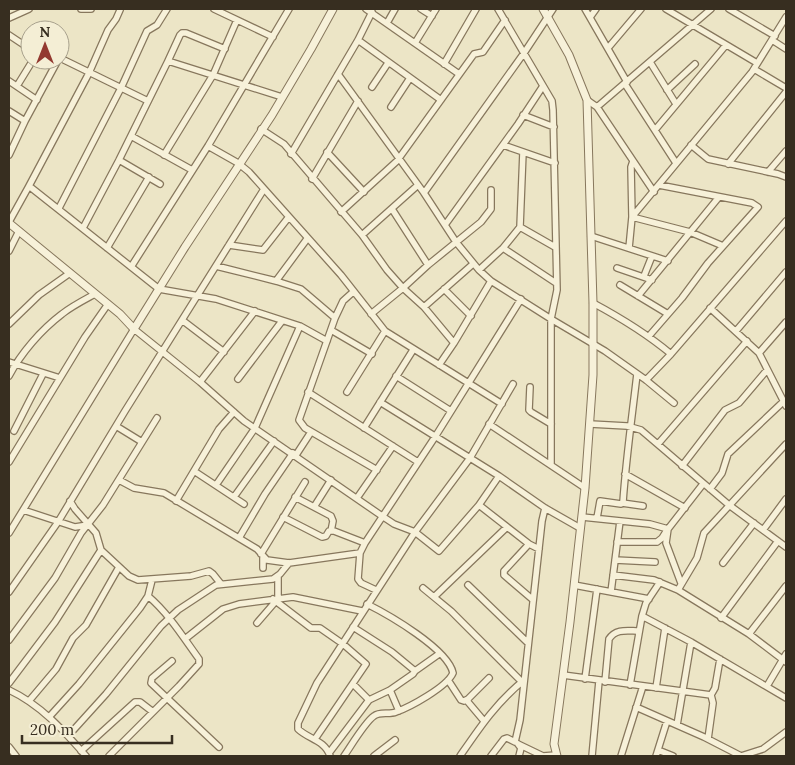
<svg xmlns="http://www.w3.org/2000/svg" width="795" height="765" viewBox="0 0 795 765" font-family="Lora,serif">
<rect width="100%" height="100%" fill="#ece5c6"/>
<g fill="none" stroke-linecap="round" stroke-linejoin="round">
<g stroke="#87775d" stroke-width="8">
<path id="minor" d="M81,9H91
M214,9L273,37
M366,9L459,74
M421,9L432,16
M498,9L552,101L553,110L557,290L551,319V465
M585,9L627,82
M666,9L757,63
M729,9L775,36
M591,16L596,9
M9,18L29,9
M387,23L395,9
M9,35L30,49
M358,40L441,100
M772,40L786,49
M415,43L436,9
M608,48L641,9
M225,49L186,33H182L180,35L168,61L282,97
M60,58L148,101
M650,62L676,104
M444,64L476,9
M754,69L786,88
M338,74L424,193L456,242L479,270L491,281L551,319L605,351L646,380L674,403
M9,81L37,100
M625,84L676,163
M17,86L33,60
M372,87L388,63
M667,90L695,64
M587,100L597,107L654,192
M391,107L410,78
M597,107L711,9
M9,111L25,121
M523,115L554,127
M261,129L284,144L362,235L387,270L403,288L424,307L454,343L439,365
M655,130L726,45
M131,136L192,170
M503,145L555,163
M691,145L708,159L778,174L786,177
M208,146L238,163L249,172L341,275L385,331L502,404
M327,152L364,192
M523,152L520,227L555,247
M291,154L358,40L372,12
M9,155L25,121L58,60
M164,155L213,75L237,20
M119,160L160,184
M728,164L786,92
M768,172L786,151
M312,179L358,101
M29,186L89,73L108,30L116,19L120,10
M424,193L524,53L553,9
M59,208L121,88L147,31L157,25L167,9
M392,209L428,265
M341,212L397,161L474,54L483,52L505,20
M9,222L29,186L159,289L216,299L300,326L327,341
M445,225L518,124L543,86
M83,228L119,160L168,61
M362,235L418,185
M591,236L668,261
M229,245L263,250L288,218
M723,246L690,232L632,217L752,72L786,17
M107,248L149,177
M503,248L556,283
M629,248L632,217L631,167L633,161
M9,251L19,231
M216,266L276,281L301,289L335,318
M131,267L208,146L289,9
M617,268L652,280
M479,270L503,248L520,227
M644,276L652,256
M276,281L307,239
M620,285L668,314
M444,289L471,316
M353,292L343,301L335,318L299,420L305,428L377,470
M638,296L719,197
M593,303C621,318 647,334 671,354
M424,307L473,264
M710,308L759,353L786,406
M371,314L403,288L428,265L481,222L491,209V190
M182,320L224,352
M9,324L39,295L70,273
M331,330L372,354
M736,331L786,272
M649,336L682,298L708,263L758,207L752,203L659,185
M454,343L491,281
M759,353L786,322
M9,362L60,378
M9,376C21,353 41,330 62,314C72,306 84,300 95,294
M396,376L451,411
M238,379L282,321
M646,380L671,354L786,221
M200,382L255,311
M530,387L529,410L531,412L551,424
M308,392L418,462
M347,392L385,331
M380,402L499,476L545,508L580,528
M489,424L585,488
M590,424L627,426L641,430L729,505L786,547
M116,426L142,442
M364,428L413,350
M14,431L43,374
M658,444L747,341
M296,455L311,432
M9,462L85,337L108,304
M682,466L725,410L739,403L767,370
M194,471L244,504
M625,474L685,508
M119,480L134,488L164,493L257,549L267,560L289,563L360,553
M216,485L255,428L300,326
M710,489L722,473L728,454L784,401
M234,497L274,441
M295,497L331,516L333,521L331,531
M357,498L393,446
M176,501L219,429L234,412
M622,503L643,506
M479,505L529,544L539,549
M314,507L331,480
M23,510L75,527L88,525
M283,517L322,537L326,536L329,531H334L365,543
M582,517L650,524L668,529L703,484
M597,518L600,501L621,504L623,502C626,459 632,417 637,374
M668,529L666,543L681,583
M763,530L786,499
M9,533L134,329L200,382L244,421L382,516L394,524L415,532L439,551L479,505L499,476
M239,538L265,494L293,453
M617,542H657L662,538L667,530
M529,544L504,571V575L532,599
M101,550L129,576L138,580L191,576L209,571L213,574L221,584
M261,554L305,482
M263,558V568
M615,560L655,562
M723,563L754,523
M613,575L654,580L678,590L749,634L786,662
M278,577V599
M468,585L528,643
M574,585L649,599
M423,588L451,611L522,682
M376,590L361,583L358,579L360,553L365,543L435,437L521,299
M678,590L697,558L704,533L786,444
M9,592L58,522L125,411L264,189
M611,592L620,521
M434,597L507,527
M273,599L311,628H320L343,644L366,664L315,739
M642,616L691,642L786,698
M721,618L778,541
M257,623L276,601
M353,627L392,652L415,671L413,674L390,690L369,700
M749,634L786,586
M185,639L223,609L239,604L293,597L362,611
M9,640L55,578L81,533L103,505L157,418
M172,661L152,678L151,683L219,747
M415,671L439,654
M563,675L711,695L713,703L708,739
M585,679L597,589
M448,680L461,700L464,701L468,699
M605,682L609,639C616,628 628,631 639,631
M9,683L55,622L101,550L96,533L75,509L70,501
M630,685L642,616L646,603L660,582
M767,686L786,654
M656,688L665,628
M9,690C41,705 63,730 86,756
M390,690L399,711
M711,695L715,688L720,659
M29,701L56,669L73,638L86,625L119,567
M636,707L704,737L741,756L763,749L786,732
M50,716L79,684L140,608L148,596L152,580
M484,721L468,702V699L489,678
M677,725L691,642
M68,736L106,694L161,626L178,610L216,585L273,579L280,574L289,563
M518,744L543,756L556,755
M518,744L521,748L519,756
M9,747L16,756
M658,750L673,756
M81,751L135,702H140L153,712
M329,753L369,700L353,684
M109,756L179,686L199,664V659C183,637 169,614 148,596
M330,756C325,740 308,739 298,729V723L317,683L415,532L470,458L513,384
M344,756C351,746 365,722 374,716C380,711 389,715 396,712C410,707 447,687 453,673C448,649 389,615 367,604
M374,756L395,740
M460,756C480,727 496,703 524,680
M491,756L504,739L507,738L515,742L520,720L542,521L545,508
M592,756L599,681
M621,756L643,686
M656,756L667,721"/>
</g>
<g stroke="#87775d" stroke-width="9">
<path id="tertiary" d="M543,9L569,55L587,100L593,303V375L585,488L570,622L554,744L557,756
M9,223L120,314L134,329L185,247L272,115L311,49L333,9"/>
</g>
<use href="#minor" stroke="#f7f1d9" stroke-width="5.5"/>
<use href="#tertiary" stroke="#f7f1d9" stroke-width="7"/>
</g>
<rect width="795" height="765" fill="none" stroke="#372e20" stroke-width="20"/>
<g transform="translate(45 45)"><circle r="24" fill="#f4eed5" stroke="#a8a18d"/>
<path d="M0-4L9 19L0 12L-9 19Z" fill="#933930"/>
<text y="-8" font-size="14" font-weight="bold" text-anchor="middle" fill="#372e20">N</text>
</g>
<path d="M22 735v8h150v-8" fill="none" stroke="#372e20" stroke-width="2.5"/>
<text x="30" y="735" font-size="15" fill="#372e20" stroke="#f4eed5" stroke-width="4" paint-order="stroke">200 m</text>
</svg>
